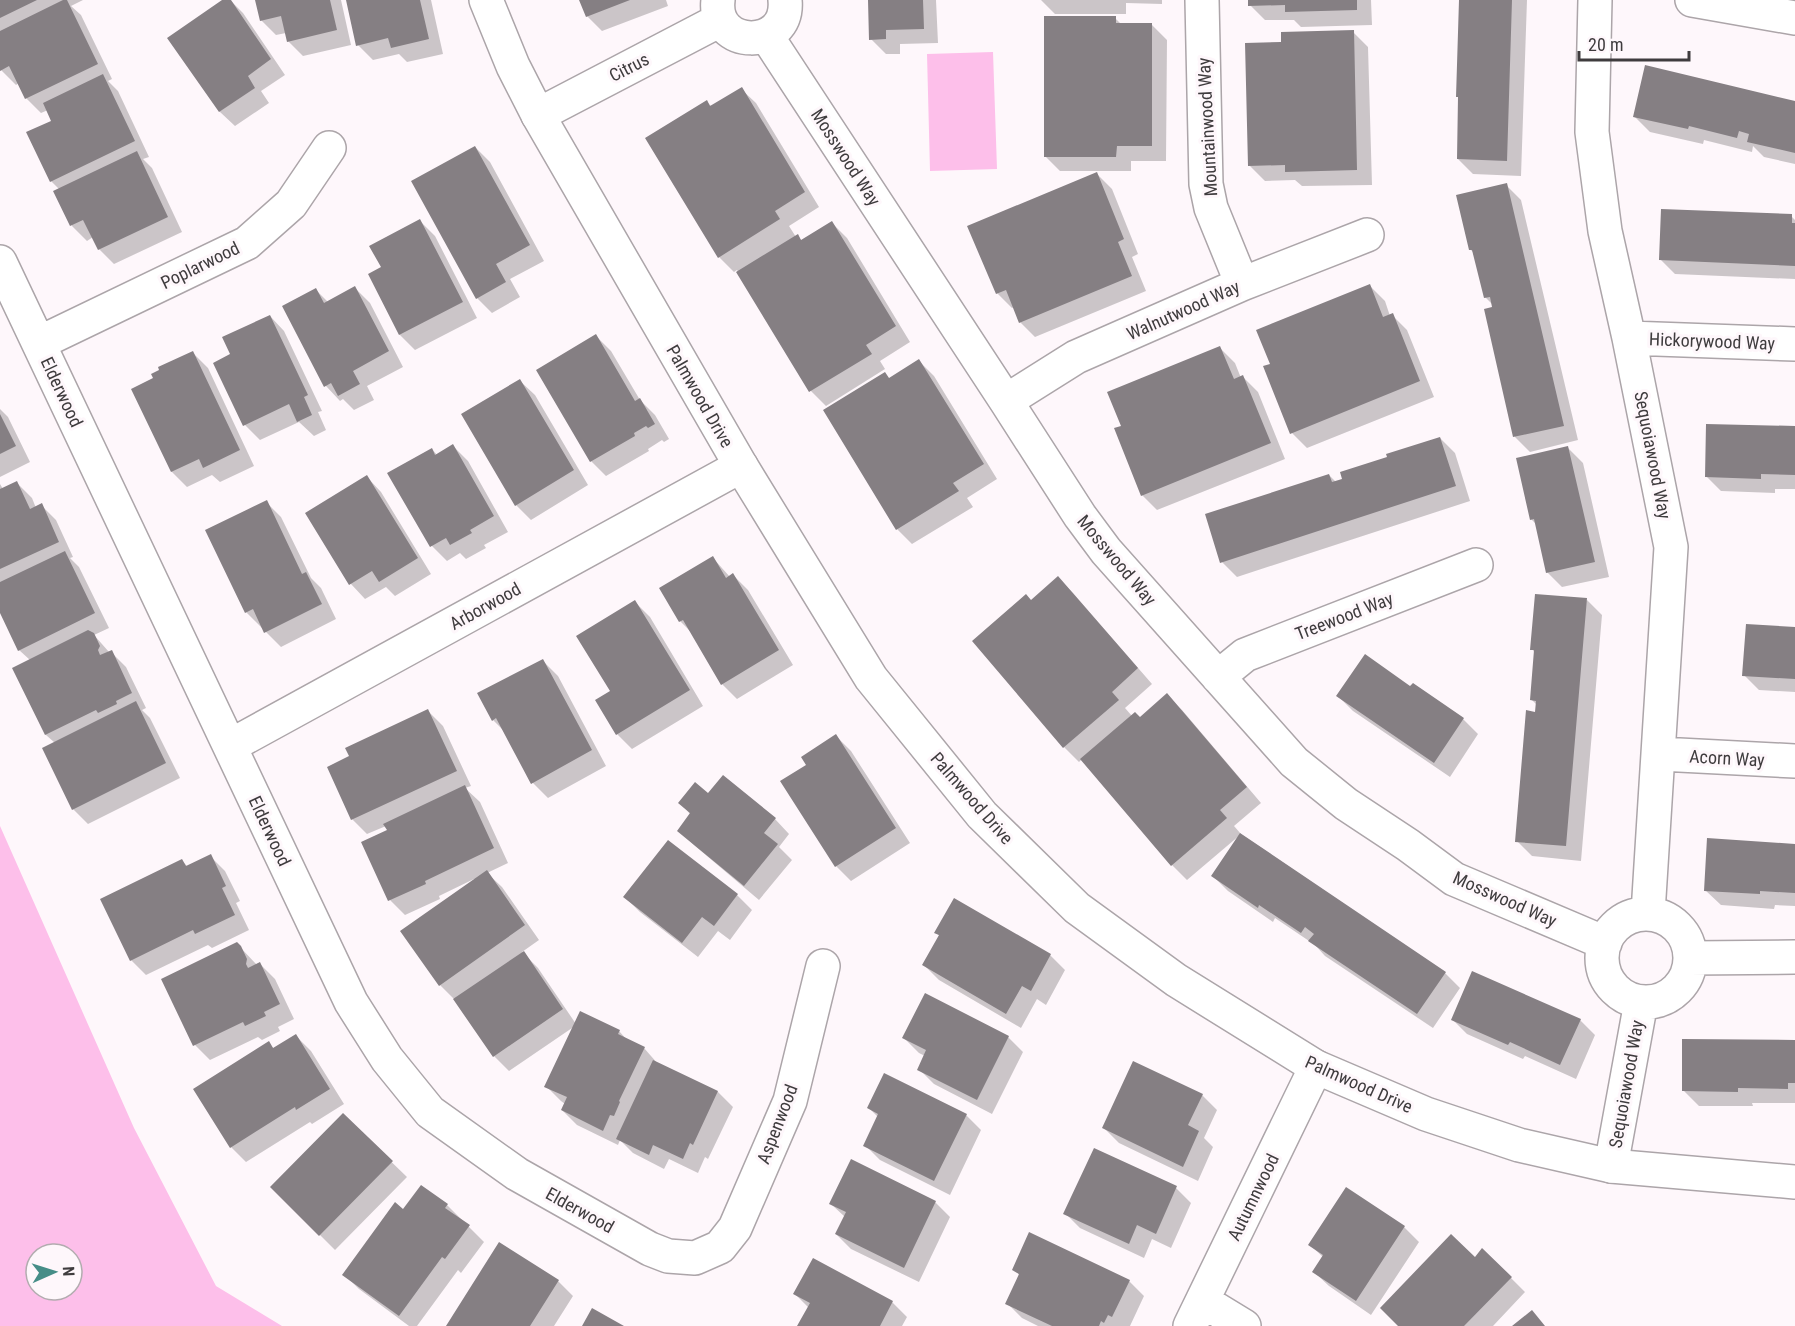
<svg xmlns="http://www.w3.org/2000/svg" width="1795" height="1326" viewBox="0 0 1795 1326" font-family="'Roboto Condensed',sans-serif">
<rect width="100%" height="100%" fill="#fef7fb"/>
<path fill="#fdbfea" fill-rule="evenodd" d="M993,52L997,169L930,171L927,54Z
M0,826L134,1128L216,1286L282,1326H0ZM36,1254H72V1290H36Z"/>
<path fill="#0003" d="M0,0H83L71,6L81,15L112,79L108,81L118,91L149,157L143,159L152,168L182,232L114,264L99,249L93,237L87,241L72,226L55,192L60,190L51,181L53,121L48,110L41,113L26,98L19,83L16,85L0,69Z
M225,0H230L243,13L285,75L261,91L269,103L235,126L220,112L169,38Z
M257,0H341L351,45L303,56L288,41L286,33L276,35L261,20Z
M348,0H431L443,54L407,62L399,54L373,60L358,45Z
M581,0H666L668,6L602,31L587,16Z
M869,0H936L938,43L900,44V54H886L871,39Z
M1041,0H1162V4L1126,3V14H1055Z
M1250,0H1371L1372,25L1301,27L1294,20H1265L1250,5Z
M1461,0H1527L1521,176L1473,174L1458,159Z
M1115,18L1122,25H1152L1167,40L1166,161H1131V171H1060L1045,156Z
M1353,32L1368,47L1372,185L1302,186L1295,180L1265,181L1250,166L1282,43Z
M741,89L756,103L819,207L789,226L796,237L797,236L802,241L832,223L847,238L910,342L880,361L885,369L826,406L811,391L737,270L734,272L719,257L707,102L712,107Z
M1795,102V164L1764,157L1753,146L1752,152L1704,140L1703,144L1650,132L1635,117Z
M475,147L490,162L544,261L510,279L520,297L492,313L477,298Z
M1097,174L1112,189L1138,254L1132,257L1146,291L1035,337L1020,322L1014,307L1012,308L997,293Z
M1506,185L1521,200L1578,440L1530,452L1515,437L1485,310L1494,308L1493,305L1485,297L1475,254L1470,249Z
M1791,216L1795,220V279L1675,274L1660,259Z
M420,221L435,236L477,318L415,350L400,335L383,268Z
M1370,286L1385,301L1390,316L1392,315L1407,330L1434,397L1307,448L1292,433L1272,365Z
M355,288L370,303L403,367L367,386L374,400L354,410L343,399L340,401L326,386L316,290L328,302Z
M270,316L284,331L322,411L318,412L326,430L314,436L299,422L260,440L245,425L215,363L232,355Z
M596,336L611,351L640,400L655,415L669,439L664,442L662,440L648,449L649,451L606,476L591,461L538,371Z
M1220,348L1235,363L1241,378L1243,377L1258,392L1285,459L1157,510L1142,495L1123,427Z
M193,353L208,368L254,466L220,482L212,475L187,487L172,472L133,389L156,379Z
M919,361L934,376L997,479L967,498L973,507L912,544L897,529L890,379Z
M520,381L535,395L588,485L531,520L516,505Z
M0,409L8,417L30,462L0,477Z
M1795,428V489H1775V493L1721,491L1706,476Z
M1440,438L1455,453L1470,501L1237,577L1222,562L1329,475L1336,482Z
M453,446L468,461L508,532L484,545L486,548L466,559L460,553L447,561L432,546L389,473L432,449L437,455Z
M1568,448L1583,463L1609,577L1562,587L1547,572L1536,524L1531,519Z
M367,477L381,492L431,574L395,596L386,587L365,599L351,584L307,513Z
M17,483L32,498L36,508L41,505L56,520L73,557L70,558L79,567L109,628L94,635L109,652H111L126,667L146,708L142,710L150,718L180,778L88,824L73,809L55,743L46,735L14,668L30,660L19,650L0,610V484L3,489Z
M266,502L281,517L311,578L321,588L336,619L281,647L246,612Z
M713,558L730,577L733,575L748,590L793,665L737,699L722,684L693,634L680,621Z
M1058,578L1073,593L1152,684L1125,708L1132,716L1140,719L1167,696L1182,710L1261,803L1234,826L1241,834L1445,973L1460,988L1433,1028L1325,956L1315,945L1275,918L1273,922L1228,891L1213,876L1240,835L1187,880L1172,865L1082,759L1079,762L1064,747L974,642L1031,601Z
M1587,600L1602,615L1581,861L1532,856L1517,841L1537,705L1531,699L1535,653L1532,649Z
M635,602L650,617L703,706L632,749L617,734L612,692Z
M1795,629V692L1759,690L1744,675Z
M543,661L558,676L606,766L548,798L533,783L505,732L493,720Z
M1413,685L1463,719L1478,734L1450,777L1353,711L1338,696L1411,688Z
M428,711L443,726L471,786L465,788L480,802L508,863L487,873L502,887L539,940L522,952L538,968L576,1024L619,1031L628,1041L644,1048L658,1064L718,1092L733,1107L708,1159L705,1157L698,1173L669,1159L664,1169L633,1153L620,1140L618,1145L577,1125L562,1110L565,1104L561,1101L546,1086L575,1026L509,1071L494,1056L455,1000L440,985L475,880L474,879L439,896L440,899L405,915L390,900L363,843L389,831L386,826L367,834L352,819Z
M836,736L851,751L910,843L851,881L836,866L808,765Z
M708,795L775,819L789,834L779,847L792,860L759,900L694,845L679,830L691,815L680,803Z
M668,842L737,895L752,910L730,940L718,931L698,957L640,912L625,897Z
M1795,845V906L1775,905L1774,909L1721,905L1705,890Z
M210,856L225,871L240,901L236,903L249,930L212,948L208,945L146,975L131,960L181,860L188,867Z
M955,900L1050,955L1065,970L1046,1005L1037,999L1021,1028L939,980L924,965L940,936L936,933Z
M240,947L257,965L260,964L275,979L294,1019L278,1027L280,1031L262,1040L258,1037L210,1060L195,1045Z
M1452,1019L1580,1020L1595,1035L1576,1079L1525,1056L1523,1059L1467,1034Z
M296,1036L311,1051L344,1104L312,1124L310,1122L246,1162L231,1147L269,1043L274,1049Z
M1008,1037L1023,1052L992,1114L934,1084L919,1069L925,1056L919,1053L904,1038Z
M1795,1041V1103H1752L1753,1106H1699L1684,1091Z
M1202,1095L1217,1110L1204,1138L1213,1147L1198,1181L1119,1143L1104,1128Z
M869,1108L966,1115L981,1130L950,1195L880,1160L865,1145L878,1117Z
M343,1115L407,1177L335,1250L272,1187Z
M1176,1188L1191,1203L1171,1248L1152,1239L1144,1258L1080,1228L1065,1213Z
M935,1202L950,1217L919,1282L851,1249L836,1234L845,1217L831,1204Z
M447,1205L484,1242L461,1273L458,1270L417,1326H409L359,1289L344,1274L404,1211Z
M1404,1227L1419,1242L1371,1315L1329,1286L1314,1272L1323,1257L1310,1245Z
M1475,1259L1511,1278L1525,1292L1493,1326H1399Z
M1014,1269L1129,1281L1144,1296L1130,1326H1038L1022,1318L1007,1303L1020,1276Z
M558,1281L573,1296L554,1326H448Z
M795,1294L892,1302L907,1317L902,1326H799L809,1308Z"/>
<path fill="#857f83" d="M0,0H37L0,18Z
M63,0H67L98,64L25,99L9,66L0,71V31Z
M222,0H231L271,59L248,76L255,88L219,112L167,38Z
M255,0H330L337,30L287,42L281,16L260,21Z
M346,0H420L429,39L391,48L388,38L356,46Z
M579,0H630L586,17Z
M868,0H923L924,29L886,30V39L869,40Z
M1248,0H1357V10L1285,12V5L1248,6Z
M1459,0H1512L1507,161L1457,159L1458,97H1456Z
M1044,16H1116V23H1152V146H1117L1116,157H1044Z
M1354,30L1357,170L1285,172V165L1248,166L1245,43L1281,42V32Z
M1645,65L1795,101V153L1747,142L1749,134L1739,131L1737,138L1689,126L1688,129L1633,117Z
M103,74L135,141L50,182L26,132L51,121L43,103Z
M742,87L805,192L775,211L780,219L718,258L645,138L707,100L710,106Z
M475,146L530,245L496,264L506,282L476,299L411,181Z
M137,151L168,217L98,250L83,220L70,226L53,191Z
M1097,172L1124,239L1118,242L1132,276L1019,323L1006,290L996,294L967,226Z
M1507,183L1564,426L1513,437L1484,309L1492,307L1490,297L1484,298L1472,250H1469L1456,195Z
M1661,209L1792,214V223H1795V266L1659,260Z
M420,219L463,302L399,335L368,274L381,267L369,246Z
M832,221L896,326L866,345L872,354L809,392L736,272L798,234L801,240Z
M1370,284L1383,317L1393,313L1420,381L1290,434L1263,366L1270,364L1256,330Z
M355,286L389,351L353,371L360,384L338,396L331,383L324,387L282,306L316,288L324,303Z
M270,315L308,395L304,397L312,415L297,422L289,404L243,426L213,363L230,354L222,337Z
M596,334L635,401L640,398L655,424L648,428L646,426L634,433L635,436L590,462L536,370Z
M1220,346L1234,379L1243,375L1271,443L1141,496L1114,428L1121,426L1107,392Z
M193,351L240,450L203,468L199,459L171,472L131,389L153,378L151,374L159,370L158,367Z
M919,359L984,464L953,483L959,491L896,530L823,410L885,372L889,378Z
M520,379L574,470L515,506L461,414Z
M0,414L16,446L0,454Z
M1706,424L1795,426V475L1761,474V479L1705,477Z
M1440,437L1456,486L1220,563L1205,514L1329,474L1332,482L1342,479L1340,472L1387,457L1386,454Z
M453,444L494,516L470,530L472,533L450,545L446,538L430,547L387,473L432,448L435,455Z
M1568,446L1595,562L1546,573L1534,519L1530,520L1516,458Z
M367,475L418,558L379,582L372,571L349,585L305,513Z
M17,481L30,509L42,503L59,542L0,569V489Z
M267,500L302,574L306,572L322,604L264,633L253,609L245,613L205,530Z
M65,551L95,613L18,651L0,613V582Z
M713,556L726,578L733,573L779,650L721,685L683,620L679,622L659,588Z
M1058,576L1138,668L1112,692L1119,700L1063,748L972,641L1026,594L1031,600Z
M1535,594L1587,598L1566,846L1515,842L1526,710L1535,712L1536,701L1530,700L1534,650H1530Z
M635,600L690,690L616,735L595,700L610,691L576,636Z
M1746,624L1795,627V679L1742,676Z
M88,630L94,633L100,646L98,650L100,655L112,650L132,693L116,701L117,704L98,713L96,710L45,735L12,668Z
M1365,654L1410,686L1413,683L1464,718L1434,763L1336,696Z
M543,659L592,750L531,784L496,718L492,721L477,693Z
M1167,693L1247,787L1220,810L1227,818L1171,866L1080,759L1135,712L1140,717Z
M136,701L166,763L72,810L42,748Z
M428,709L457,771L351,820L327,767L349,756L345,748Z
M836,734L896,828L835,867L780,781L806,765L801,757Z
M723,775L776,818L764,833L778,844L744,886L677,831L690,813L678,803L695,782L708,793Z
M465,785L494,848L425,881L426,884L388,901L361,842L387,830L383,824Z
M1240,833L1446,972L1417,1014L1308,941L1314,934L1305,927L1301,933L1259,905L1258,908L1211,876Z
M1707,838L1795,844V893L1760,891V894L1704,891Z
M668,840L738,894L714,926L702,917L682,943L623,897Z
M211,854L226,886L222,888L235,915L195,934L193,930L130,961L100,899L182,859L186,866Z
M487,870L525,925L439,986L400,931Z
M954,898L1051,954L1031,991L1022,986L1006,1014L922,965L939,935L934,933Z
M237,942L241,946L247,959L246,964L248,968L260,962L280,1004L264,1012L266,1016L245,1026L243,1022L193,1046L161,979Z
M524,951L563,1009L493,1057L453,999Z
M1472,971L1581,1019L1560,1065L1510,1042L1508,1045L1451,1020Z
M925,993L1009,1036L977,1100L917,1070L926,1050L902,1038Z
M580,1011L620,1030L618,1034L645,1047L619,1101L620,1102L614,1116L610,1115L603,1131L561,1110L567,1097L544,1087Z
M296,1034L330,1089L296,1110L295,1107L230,1148L193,1089L269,1041L273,1048Z
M1682,1039L1795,1040V1083H1788V1089L1738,1088V1092L1682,1091Z
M653,1060L718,1091L693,1145L690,1143L683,1159L653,1145L649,1155L616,1139Z
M1133,1061L1203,1094L1188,1125L1199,1131L1183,1167L1102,1128Z
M884,1073L967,1114L934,1181L863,1146L878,1114L867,1108Z
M343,1113L393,1161L319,1236L270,1187Z
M1094,1148L1177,1186L1156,1234L1137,1225L1129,1244L1063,1214Z
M851,1159L936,1201L904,1268L835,1234L846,1212L829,1204Z
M421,1185L448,1204L445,1208L470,1225L445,1259L442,1257L399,1316L342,1275L395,1202L403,1209Z
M1346,1187L1405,1226L1356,1301L1312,1272L1323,1255L1308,1245Z
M1029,1232L1130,1280L1112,1317L1108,1315L1104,1323L1101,1321L1099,1326H1052L1005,1304L1019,1274L1012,1270Z
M1451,1234L1475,1257L1482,1248L1512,1277L1464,1326H1398L1380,1308Z
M499,1242L559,1280L530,1326H446Z
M813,1258L893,1301L880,1326H797L810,1303L793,1294Z
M592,1308L624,1326H582Z
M1532,1310L1545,1326H1512Z"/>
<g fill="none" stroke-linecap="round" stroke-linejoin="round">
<g stroke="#aca5a9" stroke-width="36">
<path id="minor" d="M718,0C712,50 790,51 785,0
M1202,0L1206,184L1211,208L1242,284
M1595,0L1592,132L1605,231L1629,338L1671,547L1648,913
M1692,0L1795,18
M766,35L1006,401L1080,516L1106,551L1294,762L1346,804L1408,845L1454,879L1605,943
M538,115L720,20
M0,262L351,1002L387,1059L430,1112L517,1174L650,1249L668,1256L695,1258L720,1247L735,1228L790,1101L823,966
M1629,338L1795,344
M39,343L247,243L291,204L329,148
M1006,401L1076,357L1242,284L1367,235
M1218,677L1245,655L1476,565
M230,746L741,466
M1660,754L1795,761
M1602 958a44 44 0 1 1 88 0a44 44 0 1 1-88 0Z
M1690,958L1795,957
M1611,1166L1641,1002
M1203,1301L1244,1326
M1190,1326L1316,1067"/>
</g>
<g stroke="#aca5a9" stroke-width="36">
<path id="tertiary" d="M486,0L513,66L538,115L741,466L871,678L982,815L1077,908L1176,980L1316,1067L1426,1114L1519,1145L1611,1166L1795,1182"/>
</g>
<use href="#minor" stroke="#fff" stroke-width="33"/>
<use href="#tertiary" stroke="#fff" stroke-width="33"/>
</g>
<g text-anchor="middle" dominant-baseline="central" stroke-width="6" stroke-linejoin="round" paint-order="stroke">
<g font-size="18" fill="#3f3c3e" stroke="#fef7fb">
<text transform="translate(629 67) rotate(-27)">Citrus</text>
<text transform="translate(1207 127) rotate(-93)">Mountainwood Way</text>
<text transform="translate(846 157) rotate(57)">Mosswood Way</text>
<text transform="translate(200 265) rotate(-26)">Poplarwood</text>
<text transform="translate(1183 310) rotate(-24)">Walnutwood Way</text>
<text transform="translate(1712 341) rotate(2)">Hickorywood Way</text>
<text transform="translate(62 392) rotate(65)">Elderwood</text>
<text transform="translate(700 396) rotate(60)">Palmwood Drive</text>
<text transform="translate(1653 455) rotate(79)">Sequoiawood Way</text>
<text transform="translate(1117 560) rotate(50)">Mosswood Way</text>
<text transform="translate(485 606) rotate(-29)">Arborwood</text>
<text transform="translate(1344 616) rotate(-21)">Treewood Way</text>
<text transform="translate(1727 758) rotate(3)">Acorn Way</text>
<text transform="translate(972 798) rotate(49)">Palmwood Drive</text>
<text transform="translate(270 831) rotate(65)">Elderwood</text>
<text transform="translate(1505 899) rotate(24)">Mosswood Way</text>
<text transform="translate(1359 1084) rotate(24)">Palmwood Drive</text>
<text transform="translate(1626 1084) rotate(-80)">Sequoiawood Way</text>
<text transform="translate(777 1124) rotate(-69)">Aspenwood</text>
<text transform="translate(1253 1197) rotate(-64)">Autumnwood</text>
<text transform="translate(580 1210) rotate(29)">Elderwood</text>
</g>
</g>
<g transform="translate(54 1272) rotate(87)"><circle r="28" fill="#fef7fb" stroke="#b2acaf" stroke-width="1.5"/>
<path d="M0-4.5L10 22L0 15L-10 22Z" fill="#468d87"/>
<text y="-9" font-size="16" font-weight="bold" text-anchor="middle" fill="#3f3c3e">N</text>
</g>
<path d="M1579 51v9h110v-9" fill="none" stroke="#3f3c3e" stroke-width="3"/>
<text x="1588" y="51" font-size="18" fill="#3f3c3e" stroke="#fef7fb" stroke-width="4.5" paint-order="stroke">20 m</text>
</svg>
